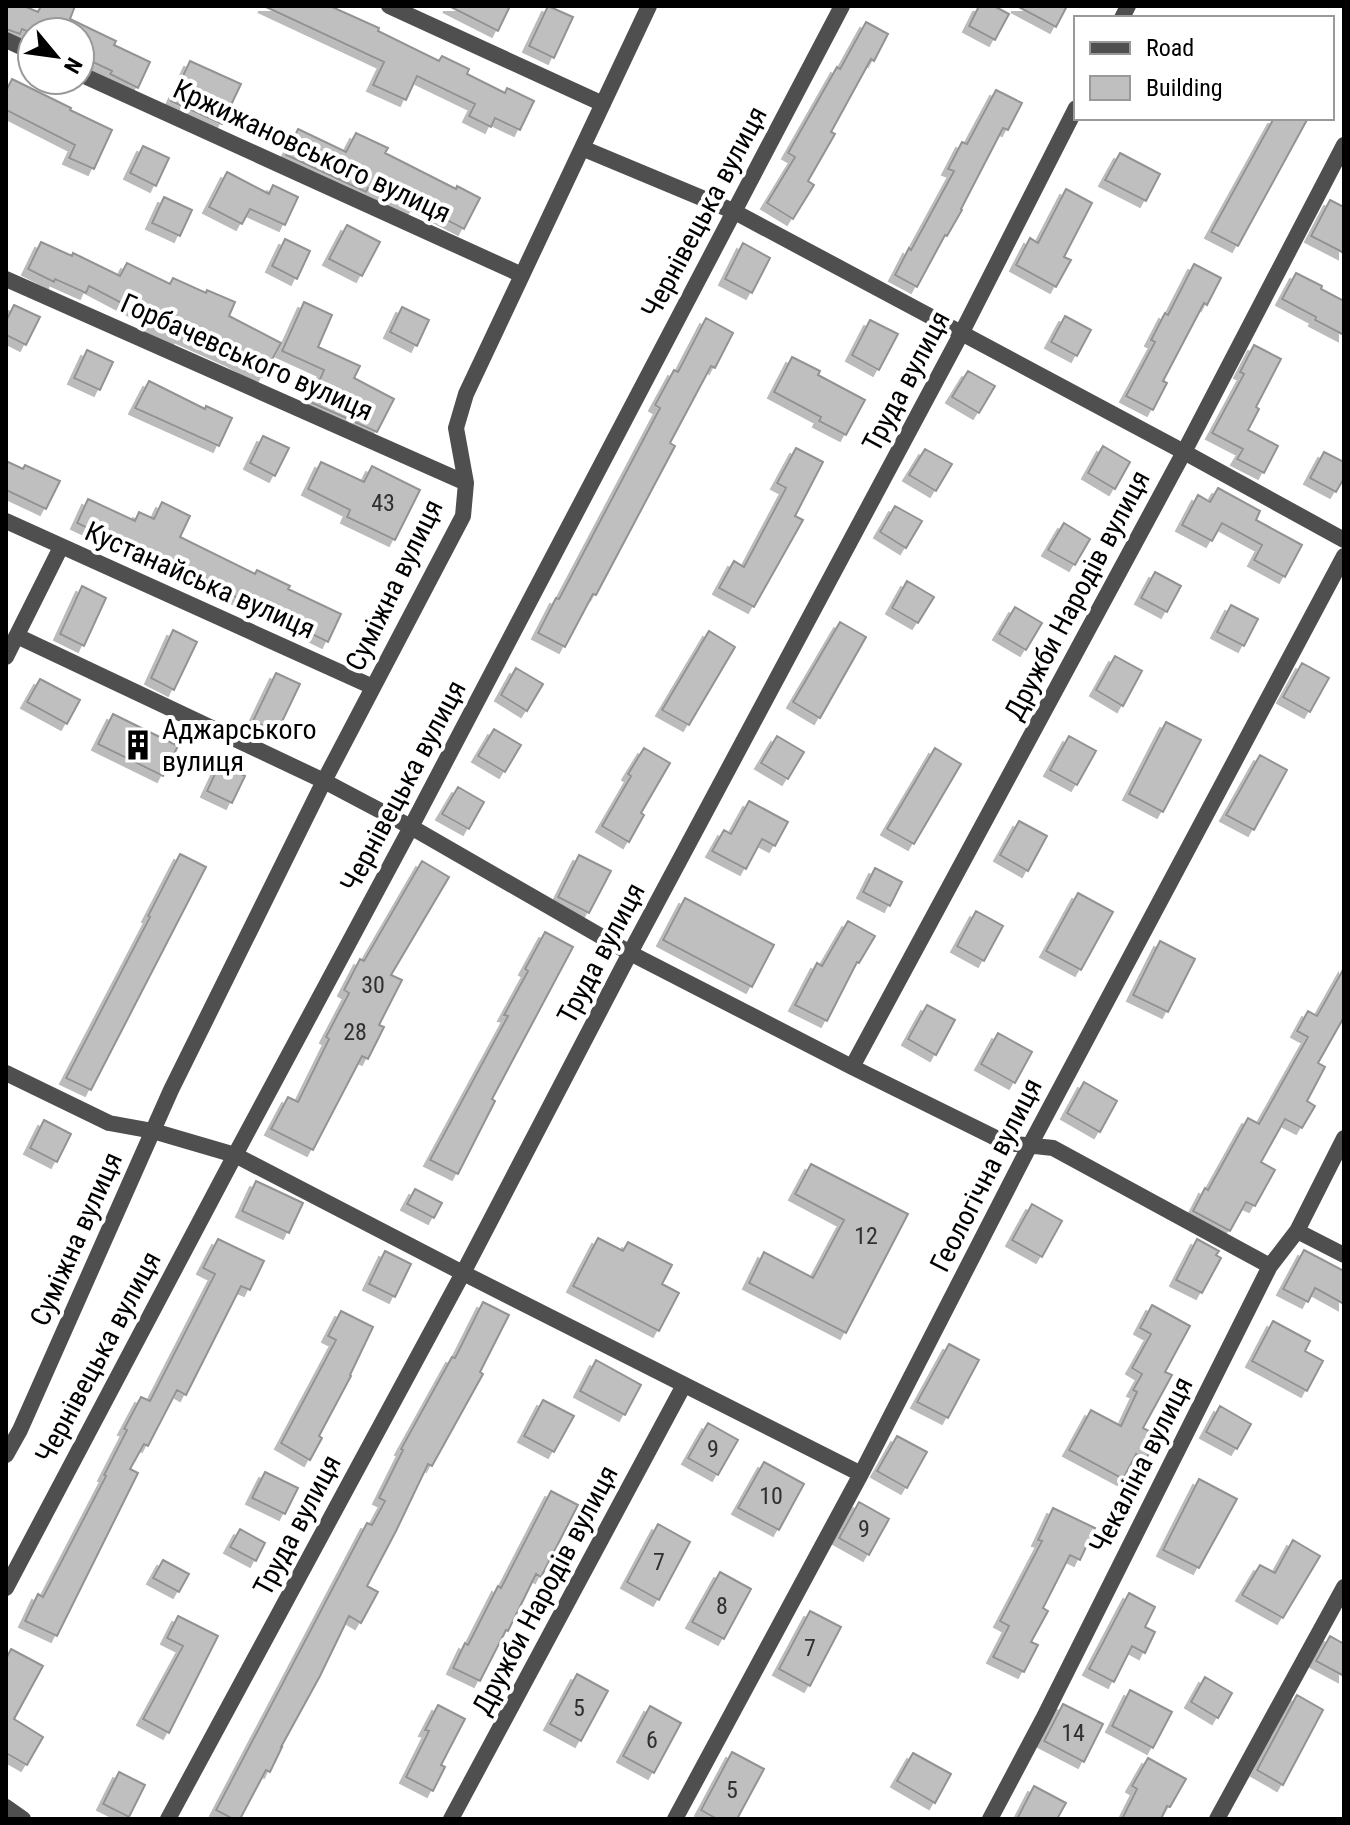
<svg xmlns="http://www.w3.org/2000/svg" width="1350" height="1825" viewBox="0 0 1350 1825" font-family="'Roboto Condensed',sans-serif">
<defs>
<filter id="shadow"><feDropShadow dx="-6" dy="6" stdDeviation="0" flood-color="#0004"/></filter>
</defs>
<rect width="100%" height="100%" fill="#fff"/>
<path fill="#bfbfbf" stroke="#939393" stroke-width="2" filter="url(#shadow)" d="M6,6H24L38,12L41,6H75L70,19L116,41L114,45L150,62L138,88L110,74L112,71L80,56V32H29L22,29L20,34L6,29Z
M264,6H330L379,28L378,31L439,61L442,56L469,69L467,74L505,93L507,88L534,101L520,130L495,118L491,127L469,116L475,104L417,76L406,100L373,85L384,62Z
M449,6H510L498,31Z
M548,6L573,17L554,58L529,46Z
M979,6H994L1009,14L995,40L969,26Z
M1017,6H1067L1056,27Z
M866,22L888,34L874,61L871,59L831,132L835,134L808,181L814,185L793,219L767,203L795,157L788,153L837,67L840,69Z
M190,61L241,84L222,124L171,101Z
M12,79L71,108L70,110L112,130L94,169L69,158L75,145L6,110V91Z
M996,90L1022,103L1008,130L1003,128L961,209L962,210L947,236L945,235L917,287L895,275L909,248L911,250L954,171L948,169L962,142L967,144Z
M1274,118H1308L1238,246L1211,232Z
M298,129L346,152L356,133L388,148L385,153L456,189L457,186L480,198L464,229L416,204L412,211L368,188L366,192L286,155Z
M143,146L169,158L156,186L130,173Z
M1120,153L1160,174L1146,201L1105,180Z
M227,172L269,194L273,185L298,197L285,225L250,209L242,224L209,207Z
M1066,189L1092,203L1064,257L1071,260L1056,287L1016,265L1030,238L1038,243Z
M164,197L192,210L180,236L152,223Z
M1330,200L1344,207V253L1311,236Z
M347,225L380,242L362,276L329,259Z
M285,239L310,251L297,279L272,266Z
M41,242L72,256L73,253L120,276L127,263L170,284L173,278L206,293L207,290L235,302L229,316L281,343L263,377L231,359L180,336L179,339L151,326L154,320L89,286L86,293L55,279L54,282L28,269Z
M743,243L770,258L752,293L725,279Z
M1194,264L1221,278L1207,305L1204,303L1163,381L1167,383L1153,410L1126,396L1155,342L1151,340L1165,313L1168,315Z
M1296,273L1322,286L1321,289L1344,301V335L1315,320L1316,317L1282,299Z
M304,302L332,315L318,347L360,366L354,378L394,399L377,432L310,402L324,370L282,351Z
M14,305L40,317L26,345L6,335V321Z
M402,307L429,320L417,346L390,332Z
M1065,316L1091,330L1077,356L1051,342Z
M706,318L733,333L715,368L711,366L670,443L675,446L596,595L593,594L565,647L538,633L556,598L559,599L660,408L655,405L674,370L678,372Z
M870,320L898,334L879,370L852,355Z
M1254,345L1281,359L1256,407L1259,409L1248,430L1278,446L1264,473L1237,459L1243,449L1212,433L1244,374L1240,372Z
M87,350L113,362L100,390L74,378Z
M792,357L820,371L818,375L865,400L846,435L819,421L821,417L774,392Z
M968,371L995,386L979,413L952,397Z
M149,381L205,409L206,406L232,418L219,446L135,408Z
M263,436L289,448L275,476L250,463Z
M1103,446L1130,462L1115,489L1088,473Z
M796,448L823,462L795,516L803,520L754,607L719,588L734,561L744,567L786,488L777,483Z
M925,449L952,464L936,491L909,475Z
M1324,452L1344,462V478L1336,492L1310,478Z
M6,461L23,469L25,465L60,481L46,509L6,490Z
M321,462L364,482L372,466L420,490L395,540L347,517L350,510L308,489Z
M1218,488L1260,511L1256,520L1302,545L1285,577L1254,560L1262,545L1222,523L1212,541L1182,525L1198,495L1210,502Z
M88,499L135,521L139,512L154,519L162,502L190,516L180,537L255,574L257,570L290,586L288,589L341,614L328,642L167,563L165,568L137,555L138,552L77,523Z
M895,506L922,521L906,548L880,532Z
M1064,523L1090,539L1075,565L1048,550Z
M1155,572L1181,586L1167,612L1141,598Z
M907,581L934,597L918,623L892,608Z
M82,586L106,598L84,646L60,634Z
M1231,605L1258,619L1244,646L1217,632Z
M1015,607L1042,623L1026,650L999,634Z
M840,622L866,637L820,718L793,702Z
M173,630L197,642L174,690L151,678Z
M709,631L735,647L689,725L662,710Z
M1115,656L1142,671L1123,706L1096,690Z
M1302,663L1329,678L1310,712L1283,697Z
M516,668L543,684L527,711L501,695Z
M276,673L300,684L277,732L253,721Z
M40,679L80,700L67,724L27,702Z
M113,714L178,746L163,776L98,744Z
M1166,722L1201,740L1163,812L1129,794Z
M494,729L521,745L505,772L478,756Z
M777,736L804,752L788,779L761,763Z
M1069,736L1096,751L1077,785L1050,770Z
M644,748L670,763L641,813L644,815L629,842L602,826L631,776L628,774Z
M935,748L961,764L914,844L887,829Z
M1260,755L1287,770L1254,830L1226,815Z
M220,763L245,776L232,803L207,791Z
M458,787L484,802L469,829L442,814Z
M749,801L788,822L775,846L762,839L746,869L712,851L724,830L731,834Z
M1019,821L1047,836L1028,871L1000,855Z
M180,854L206,867L91,1090L66,1078L150,917L148,916Z
M579,855L611,871L589,913L558,897Z
M422,861L449,877L391,975L402,980L379,1025L384,1027L368,1059L362,1056L313,1150L271,1129L288,1097L298,1102L329,1039L326,1037L349,993L344,990L360,959L364,961Z
M875,868L902,882L890,906L863,892Z
M1078,893L1113,912L1081,970L1046,951Z
M685,898L774,945L752,987L663,940Z
M976,911L1003,926L984,961L957,946Z
M848,921L875,936L859,963L857,962L827,1021L795,1005L817,963L822,966Z
M545,932L573,947L492,1099L495,1101L458,1174L430,1160L508,1016L504,1015L528,971L525,969Z
M1160,941L1195,959L1168,1012L1133,995Z
M1344,968V1017L1318,1063L1325,1067L1307,1101L1315,1106L1302,1128L1285,1119L1261,1162L1275,1170L1255,1206L1246,1202L1230,1231L1193,1211L1205,1188L1208,1190L1248,1118L1259,1124L1308,1037L1297,1031L1308,1011L1317,1016Z
M927,1005L955,1020L936,1055L908,1039Z
M998,1033L1032,1052L1015,1083L981,1064Z
M1084,1082L1117,1101L1100,1132L1067,1113Z
M44,1120L71,1134L57,1162L30,1148Z
M811,1164L908,1214L846,1333L749,1283L764,1252L813,1278L844,1220L795,1194Z
M256,1181L303,1203L289,1233L242,1211Z
M415,1189L442,1203L434,1218L407,1204Z
M1032,1204L1062,1221L1042,1257L1012,1240Z
M598,1238L623,1251L628,1242L672,1265L662,1284L679,1293L659,1331L573,1286Z
M218,1239L264,1261L250,1290L241,1286L186,1395L177,1390L148,1446L144,1444L130,1469L138,1473L57,1636L25,1621L38,1594L43,1597L106,1476L104,1475L127,1430L124,1429L141,1397L150,1401L215,1274L203,1268Z
M1197,1239L1219,1251L1216,1255L1221,1258L1202,1293L1176,1280Z
M1304,1250L1344,1271V1304L1315,1288L1308,1302L1283,1289Z
M385,1251L411,1264L395,1297L369,1284Z
M483,1302L509,1315L480,1372L483,1374L432,1466L428,1464L396,1531L367,1586L378,1592L361,1623L349,1616L320,1676L281,1747H282L270,1772L266,1770L240,1819H233L216,1810L367,1523L372,1525L385,1501L379,1498L403,1450L401,1449L452,1357L455,1358Z
M1152,1305L1190,1326L1165,1372L1172,1375L1143,1428L1158,1436L1146,1459L1136,1454L1123,1479L1069,1450L1091,1410L1121,1426L1137,1392L1133,1390L1142,1374L1132,1368L1151,1334L1140,1328Z
M341,1311L373,1327L350,1375L351,1376L319,1436L322,1438L310,1460L281,1443L336,1340L328,1336Z
M1273,1321L1310,1341L1305,1351L1323,1361L1307,1391L1252,1361Z
M949,1344L979,1360L948,1418L917,1402Z
M596,1360L641,1385L625,1415L580,1391Z
M543,1400L574,1416L554,1452L524,1436Z
M1220,1406L1251,1424L1237,1449L1206,1432Z
M708,1423L738,1440L718,1475L688,1458Z
M897,1436L927,1452L907,1488L877,1471Z
M764,1462L804,1484L779,1530L738,1508Z
M265,1472L298,1488L285,1514L252,1498Z
M1199,1479L1237,1499L1199,1568L1163,1550Z
M551,1491L578,1505L541,1577L536,1574L508,1631L506,1630L480,1681L453,1668L465,1643L468,1645L498,1586L501,1588Z
M859,1502L889,1519L869,1555L839,1538Z
M1053,1508L1095,1528L1080,1560L1070,1555L1043,1608L1048,1611L1031,1642L1038,1645L1024,1672L993,1657L1009,1626L1000,1621L1042,1541L1038,1540Z
M658,1524L690,1542L659,1600L627,1582Z
M240,1529L265,1543L256,1561L230,1547Z
M1293,1540L1320,1556L1283,1618L1242,1595L1260,1565L1275,1573Z
M163,1560L189,1574L179,1592L153,1578Z
M720,1572L751,1589L724,1639L692,1622Z
M1129,1593L1155,1607L1145,1627L1155,1632L1145,1653L1132,1646L1114,1682L1089,1669Z
M810,1611L841,1627L810,1686L779,1669Z
M178,1616L218,1636L169,1733L143,1719L183,1646L167,1638Z
M1330,1636L1344,1644V1676L1316,1661Z
M11,1649L43,1666L14,1719L43,1737L27,1765L6,1753V1659Z
M577,1674L608,1691L581,1741L550,1724Z
M1205,1677L1232,1693L1218,1718L1191,1702Z
M1130,1690L1172,1712L1153,1748L1112,1726Z
M1297,1695L1323,1710L1283,1785L1257,1770Z
M1063,1704L1103,1724L1084,1762L1044,1741Z
M438,1705L465,1719L441,1765L445,1767L433,1791L406,1777L429,1731L425,1730Z
M650,1706L681,1723L654,1773L623,1756Z
M732,1752L764,1769L737,1819H717L701,1810Z
M913,1753L951,1774L935,1803L897,1781Z
M1148,1758L1186,1779L1170,1807L1167,1806L1161,1819H1122L1137,1789L1132,1786Z
M119,1772L145,1785L129,1817L103,1804Z
M1034,1786L1066,1803L1057,1819H1017Z"/>
<g fill="none" stroke-linecap="round" stroke-linejoin="round">
<path stroke="#4f4f4f" stroke-width="16" d="M389,6L603,104
M1122,18L1128,6
M6,40L32,52
M80,74L522,275
M582,148L733,211L1184,452L1344,540
M6,279L466,483
M6,521L373,687
M17,636L324,781L411,827L630,953L852,1067L1006,1143L1053,1148L1270,1266
M6,657L61,547
M852,1067L1184,452L1344,145
M6,1073L109,1123L153,1131L235,1155L463,1273L861,1474
M1297,1231L1344,1255
M6,1455L20,1430L171,1090L324,781L463,516L466,483L456,428L466,394L649,6
M6,1588L235,1155L411,827L842,6
M6,1807L23,1819
M168,1819L463,1273L630,953L961,334L1076,108
M451,1819L684,1385
M675,1819L861,1474L1029,1147L1344,556
M990,1819L1043,1719L1270,1266L1297,1231L1344,1138
M1217,1819L1344,1587"/>
</g>
<defs>
<g id="building-bare" transform="scale(2.4)"><path d="M-4-6H4V6H1V3H-1V6H-4ZM-2.5-4.3h1.7v1.8h-1.7ZM.8-4.3h1.7v1.8H.8ZM-2.5-1h1.7V.8h-1.7ZM.8-1h1.7V.8H.8Z" fill="#000" stroke="#fff" stroke-width="2.5" paint-order="stroke"/></g>
</defs>
<g fill-rule="evenodd">
<use href="#building-bare" x="138" y="745"/>
</g>
<g text-anchor="middle" dominant-baseline="central" stroke-width="8" stroke-linejoin="round" paint-order="stroke">
<g font-size="24" fill="#303030">
<text x="383" y="503">43</text>
<text x="373" y="985">30</text>
<text x="355" y="1032">28</text>
<text x="866" y="1236">12</text>
<text x="713" y="1449">9</text>
<text x="771" y="1496">10</text>
<text x="864" y="1529">9</text>
<text x="659" y="1562">7</text>
<text x="722" y="1606">8</text>
<text x="810" y="1648">7</text>
<text x="579" y="1708">5</text>
<text x="1073" y="1733">14</text>
<text x="652" y="1740">6</text>
<text x="732" y="1790">5</text>
</g>
<g font-size="28" fill="#000" stroke="#fff">
<text transform="translate(312 151) rotate(25)">Кржижановського вулиця</text>
<text transform="translate(704 212) rotate(-62)">Чернівецька вулиця</text>
<text transform="translate(247 357) rotate(24)">Горбачевського вулиця</text>
<text transform="translate(906 381) rotate(-62)">Труда вулиця</text>
<text transform="translate(200 580) rotate(24)">Кустанайська вулиця</text>
<text transform="translate(394 585) rotate(-64)">Суміжна вулиця</text>
<text transform="translate(1077 595) rotate(-62)">Дружби Народів вулиця</text>
<text transform="translate(403 786) rotate(-62)">Чернівецька вулиця</text>
<text transform="translate(601 953) rotate(-62)">Труда вулиця</text>
<text transform="translate(986 1175) rotate(-63)">Геологічна вулиця</text>
<text transform="translate(76 1239) rotate(-66)">Суміжна вулиця</text>
<text transform="translate(98 1357) rotate(-62)">Чернівецька вулиця</text>
<text transform="translate(1141 1465) rotate(-63)">Чекаліна вулиця</text>
<text transform="translate(297 1525) rotate(-62)">Труда вулиця</text>
<text transform="translate(545 1590) rotate(-62)">Дружби Народів вулиця</text>
</g>
<g font-size="28" fill="#000" stroke="#fff" text-anchor="start">
<text x="162" y="729">Аджарського<tspan x="162" dy="32">вулиця</tspan></text>
</g>
</g>
<rect width="1350" height="1825" fill="none" stroke="#000000" stroke-width="16"/>
<rect x="1074" y="16" width="260" height="104" fill="#ffffff" stroke="#999999" stroke-width="2"/>
<rect x="1090" y="42" width="40" height="12" fill="#4f4f4f" stroke="#999999" stroke-width="2"/>
<text x="1146" y="56" font-size="24" fill="#000000">Road</text>
<rect x="1090" y="76" width="40" height="24" fill="#bfbfbf" stroke="#999999" stroke-width="2"/>
<text x="1146" y="96" font-size="24" fill="#000000">Building</text>
<g transform="translate(56 56) rotate(119)"><circle r="38" fill="#ffffff" stroke="#999999" stroke-width="2"/>
<path d="M0-6L14 30L0 20L-14 30Z" fill="#000000"/>
<text y="-12" font-size="22" font-weight="bold" text-anchor="middle" fill="#000000">N</text>
</g>
</svg>
